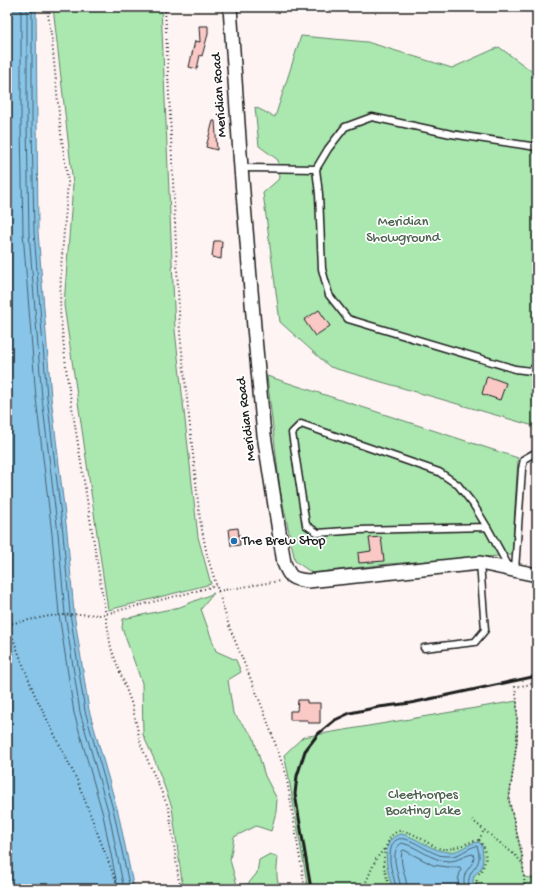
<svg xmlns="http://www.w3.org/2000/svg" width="544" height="896" viewBox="0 0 544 896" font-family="'Gochi Hand',sans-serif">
<rect width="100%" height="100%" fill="#fef4f4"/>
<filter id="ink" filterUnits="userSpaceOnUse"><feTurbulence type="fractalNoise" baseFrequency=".025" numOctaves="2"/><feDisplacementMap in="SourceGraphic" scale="8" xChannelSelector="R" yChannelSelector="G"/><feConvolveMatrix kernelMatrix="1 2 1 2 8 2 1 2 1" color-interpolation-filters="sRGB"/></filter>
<g filter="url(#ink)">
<path fill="#aae8b0" stroke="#638266" d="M53,7H161L175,330L198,537L211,584L108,610L64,305L73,184Z
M301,36L367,42L452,68L499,47L537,75V427L330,367L280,322L263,193L280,178L278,160L259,146L255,107L275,117Z
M267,376L518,458L512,555L388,564L312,573L295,561L280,489Z
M214,593L201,609L216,651L236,660L241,672L228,680L233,713L253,736L265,776L277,799L276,812L271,831L256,826L234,837L230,860L237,885L248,884L257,873L259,860L270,854L278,857C277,867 275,881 281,889H183L172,807L155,761L143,735L142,683L122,628L123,619L180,607Z
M517,701V740L509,800L522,855L524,877L537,879V889H308L288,773L284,755L303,737Z"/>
<path fill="#88c5e8" stroke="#5d8196" d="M7,7H36L38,232L51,397L67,532L74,613L89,710L118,812L134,889H7Z
M402,834C419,838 432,852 450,852C461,852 468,842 479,842L482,845L483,858L482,867L474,876L473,881L474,889H393C388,874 377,837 402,834Z"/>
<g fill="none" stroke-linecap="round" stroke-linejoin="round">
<path stroke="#47606e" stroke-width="1" d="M21,7V124L23,233L36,398L52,534L59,614L74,713L103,815L118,889
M27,7V124L29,233L42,398L58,533L65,614L80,712L109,814L124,889
M32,7V124L34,232L47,397L63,533L70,613L85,711L114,813L130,889
M396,889C395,878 389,867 390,856C392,821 421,849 437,854C440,856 445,856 449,856C460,857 467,847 477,846C484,867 471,866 469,879C468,882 469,886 470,889
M401,889C400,877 387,851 402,843C419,847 431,861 449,861C458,861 465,855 473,854C476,862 470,865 466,872C463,878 464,883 465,889
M407,889C407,876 399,865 402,851L404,850L433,865L448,867H460L461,869L458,880L459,889"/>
</g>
<path fill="#fac9c6" stroke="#1c1c1c" d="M199,26H208V34L202,56L200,55L197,69L189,67L195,41L200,42Z
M213,121H215L217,150L206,147Z
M214,241H222L221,259L212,257Z
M319,310L330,326L315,336L304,320Z
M487,376L506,383L500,400L482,394Z
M238,528L240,545L231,546L229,529Z
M381,537L384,561L359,563L358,553L371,551L369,538Z
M298,700H307V703H320V723H308V720H290V711H297Z"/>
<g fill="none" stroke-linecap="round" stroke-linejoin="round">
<g stroke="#1c1c1c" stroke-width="9">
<path id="lane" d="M537,147L451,134L372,117L345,127L328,149L316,169L319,194L322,269L329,295L348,319L515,369L531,371L537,365
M241,168L316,169
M487,527L473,504L458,485L439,472L301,424L292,433L306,525L318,533L359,530L487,527L510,569
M515,570L522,469L524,459L533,454L537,455
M424,648L475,642L485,630L480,563"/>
</g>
<g stroke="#1c1c1c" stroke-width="16">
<path id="street" d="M230,7L241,168L254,327L264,435L284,563C290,578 292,579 308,581L480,563L537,575"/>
</g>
<path stroke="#1c1c1c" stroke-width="2" stroke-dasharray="1 3" stroke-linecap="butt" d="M47,7L52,41L61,134L68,182L61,268L60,311L67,376L111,648L132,705L141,745L169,809L180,889
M165,7L180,333L200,520L207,555L229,626L263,709L286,774L305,889
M218,591L280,581
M7,623L34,693L77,780L119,889
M8,624L50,616L78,614L101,615L216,586
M472,820L516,856L522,863
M479,840L484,830
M363,889L376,859L385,848
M390,889C385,871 380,860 388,842C400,814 427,848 443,849C455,850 467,842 479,840
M476,889L477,876L483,868L486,858L484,847L479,840
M525,889L522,855L509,800L517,740V701L515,687L537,683"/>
<use href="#lane" stroke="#fff" stroke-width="6"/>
<use href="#street" stroke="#fff" stroke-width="13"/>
<path stroke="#1c1c1c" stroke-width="3" d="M311,889L295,794L297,776L305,751L318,734L335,720L350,713L379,707L411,703L537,676"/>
</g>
</g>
<circle fill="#1f6fb2" stroke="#fff" stroke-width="1.5" cx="234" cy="541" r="4"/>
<g text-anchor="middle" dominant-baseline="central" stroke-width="3.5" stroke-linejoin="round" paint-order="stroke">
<g font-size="14" fill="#1c1c1c" stroke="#fff">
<text transform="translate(220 95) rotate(-94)">Meridian Road</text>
<text transform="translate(247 419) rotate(-97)">Meridian Road</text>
</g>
<g font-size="14" fill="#4e6350" stroke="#fff">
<text x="403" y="222">Meridian<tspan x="403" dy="16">Showground</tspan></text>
<text x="423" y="795">Cleethorpes<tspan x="423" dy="16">Boating Lake</tspan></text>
</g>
<g font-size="14" fill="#1c1c1c" stroke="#fff" text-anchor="start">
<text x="242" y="541">The Brew Stop</text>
</g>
</g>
<rect width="544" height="896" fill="none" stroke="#fff" stroke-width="24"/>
<rect x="12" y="12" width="520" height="872" fill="none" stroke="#1c1c1c" stroke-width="1.5" filter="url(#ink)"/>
</svg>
